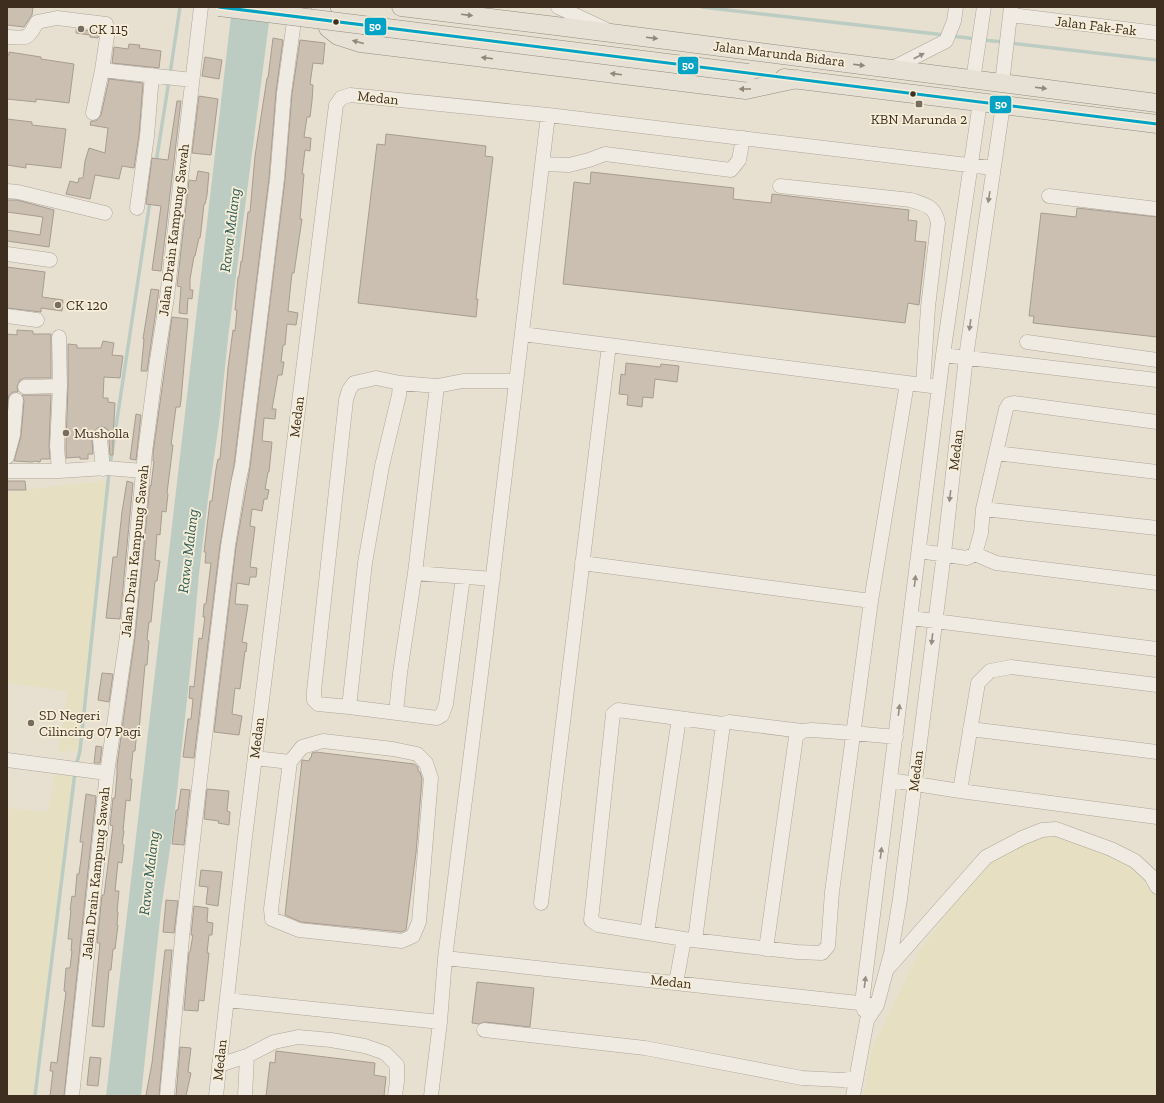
<svg xmlns="http://www.w3.org/2000/svg" width="1164" height="1103" viewBox="0 0 1164 1103" font-family="'Zilla Slab',serif">
<rect width="100%" height="100%" fill="#e7e0d1"/>
<path fill="#e6dfc2" d="M108,480L80,751L58,752L67,691L7,683V492Z
M75,772L35,1096H7V808L48,812L54,774Z
M1052,826L1147,873L1157,893V1096H864L871,1050L920,950L990,854Z"/>
<path fill="#bcccc2" d="M232,7H271L228,338L220,416L208,499L199,574L191,663L173,828L161,910L141,1096H106Z"/>
<g fill="none" stroke-linecap="round" stroke-linejoin="round">
<path stroke="#bcccc2" stroke-width="3.5" d="M702,7L945,35
M951,36L977,39
M983,40L1003,42
M1009,43L1157,60
M170,74L180,7
M156,163L169,80
M110,466L150,201
M76,766L80,751L109,472
M35,1096L75,772"/>
</g>
<path fill="#cbbfb2" stroke="#a89c90" d="M7,7H33L32,15L24,27L7,25Z
M76,29L99,32L98,38L90,37V35L76,33Z
M273,38L283,40L276,92L269,178L234,465L220,545L194,758L183,757L188,719H191L193,699L189,698L190,686L194,687L199,638L202,639L205,617H203L204,604H206L211,563H205L206,552H204L210,501H212L216,469L218,459H220L228,368L233,330L235,331L237,310H235L238,277H239L241,261L242,262L248,212H250L255,156L267,78H268Z
M300,40L325,43L323,64L313,63L310,84L313,85L312,101L310,117H307L304,137L311,138L310,151L305,150L302,174H304L300,219H302L294,273H292L288,311L298,313L296,325L287,324L285,345H283L281,362H284L282,375H278L272,409H276L275,419L264,418L262,441L272,442L269,472H268L265,489L269,490L267,499H264L262,511L252,509L250,526L255,527L250,567L257,568L256,577H250L249,585L237,583L235,604L248,605L242,642L247,643L246,652L245,651L240,689L235,688L232,714L242,716L239,735L214,732L236,547L250,467L285,180L292,94Z
M129,44L140,45L139,48L161,51L159,68L112,63L114,47L128,49Z
M9,52L41,57V59L74,64L69,103L36,99V102L7,99V55H9Z
M205,57L222,60L219,79L202,76Z
M109,79L143,83L139,135L134,168L122,166L119,179L95,175L90,199L66,194L70,181L78,183L79,178H83L85,161L89,148L105,153L108,128L90,125L91,121H96L101,115Z
M199,96L218,99L211,155L192,153Z
M177,101H181L161,271L152,270L161,206L146,204L152,158L168,160Z
M7,119L32,122V125L66,129L61,168L26,164V168L7,165Z
M386,134L486,146L485,156L493,157L476,299H478L476,317L358,303L377,144L385,145Z
M198,171L209,173L207,195L205,204H204L201,231L200,238H199L195,256H194L190,279V290H193L192,299L188,298L187,314L179,313L181,287L177,286L189,180L196,181Z
M591,172L734,188L733,199L771,203L772,194L909,210L908,220L917,221L915,241L926,242L919,305L908,303L905,323L744,304L563,284L574,182L590,184Z
M7,200H17L54,210L49,247L7,241V230L40,235L43,217L7,212Z
M1077,208L1157,217V337L1033,323L1034,316H1029L1041,213L1076,217Z
M7,267L45,272L42,297L63,300L62,311L41,308V312L7,308Z
M151,289L159,290L147,371H141L144,339H143Z
M172,317L188,319L181,400L180,407H176L171,445H173L167,493L168,494L166,512L162,511L160,535L157,534L155,560L160,561L157,581H155L151,622H149L147,640L149,641L148,652L147,665H145L139,730H137L135,751H133L130,779H132L130,801L126,800L123,831H124L122,844L124,845L122,863L118,862L115,891H119L117,912H118L117,925H118L115,949H113L111,970H109L104,1027L92,1026L100,943H97L102,895H104L113,826L110,825L113,798H115L117,774V765L135,637L150,485L151,486L154,461H153V453Z
M17,330L33,331V334H51V378H25L20,380L17,387L18,392H13L9,395L7,405V334L17,335Z
M103,341L114,343L112,355L123,356L120,378L104,377L103,398H108V402L115,403L113,438V455H110L109,441L110,435L109,431L106,428L102,427L97,428L92,435V440L93,454H88V459H80V457L66,458V446L68,386V344L77,345V348H101Z
M626,363L660,367L661,364L679,366L677,382L655,379L653,398L643,397L642,407L627,405L628,395L619,394L621,374L625,375Z
M22,395H51L49,446L50,459H41L40,462L34,461L33,462L14,461L21,436L24,401Z
M136,414L141,415L136,460L130,459Z
M7,481H25L26,490H7Z
M127,481L133,483L120,619L106,618L113,557H117L122,512Z
M102,673L113,674L109,702L98,700Z
M96,746L102,747L100,763H94Z
M316,752L414,764L418,767V771L420,772L422,779L416,853L406,930L401,932L301,922L285,915L302,760L309,761L310,758H311L312,753Z
M181,789L190,790L184,845L172,844L176,810H178Z
M207,789L229,791L227,811L230,812L229,825L218,823L219,821L204,819Z
M86,794L96,796L64,1096H50L53,1071H50L51,1062L57,1063L66,992L64,991L66,968H70L72,951H71L72,939H68L71,910H70L72,896L75,897L77,874H79L81,859L83,842H80Z
M201,870L222,872L218,906L206,904L208,887L199,886Z
M166,900L178,901L174,933L163,932Z
M194,906L208,908L207,922L213,923L212,935H209L207,953H209L204,1001L199,1000L198,1011L184,1010L189,952H190L193,935H191Z
M165,950H172L159,1096H152L146,1095L152,1063Z
M477,982L534,988L530,1027L485,1022L479,1024L472,1023Z
M180,1047L191,1048L188,1072L191,1073L186,1096H176Z
M276,1051L375,1063L374,1075L386,1077L384,1096H266L270,1062L275,1063Z
M90,1057L101,1058L98,1086L87,1085Z"/>
<g fill="none" stroke-linecap="round" stroke-linejoin="round">
<g stroke="#ada599" stroke-width="15">
<path id="minor" d="M558,7L605,29
M1011,15L1157,33
M7,37C27,38 28,40 37,22L57,18L106,24L108,30L102,70L192,80
M891,69L946,41L954,21L956,7
M973,80L984,7
M1002,83L1011,7
M93,113L102,70
M548,115L993,168
M543,164L569,165L589,160L605,154L731,170L739,160L743,138
M780,186L911,200C926,205 935,206 938,223L928,307L923,385
M7,191L18,192L105,213
M1049,196L1157,209
M137,208L147,136L152,75
M7,254L50,260
M7,316L37,320
M522,334L939,387
M1027,342L1157,360
M943,355L1157,380
M25,387L60,386
M102,435L100,439L103,469
M996,453L1157,472
M7,457L13,435L16,400
M7,471H59L106,468L143,471
M59,471L57,446L60,386L59,337
M983,509L1157,528
M919,551L967,558L975,554L981,533L983,509L1006,409L1009,404L1014,403L1157,422
M975,554L996,563L1157,583
M582,563L871,601
M415,573L437,386
M463,577L446,704L442,715L437,718L349,707L365,563L382,466L399,395L400,383L437,386L463,381H516
M911,618L1157,649
M349,707L318,704L314,700V691L346,400L349,390L354,383L376,378L400,383
M396,713L400,673L415,573L493,579
M970,729L1157,752
M323,741L393,749L417,754L426,763L431,778L419,922L413,936L402,941L299,930L272,919L271,909L290,762L302,747Z
M255,758L290,762
M7,760L107,773
M890,780L960,791L1157,817
M960,791L978,683L990,671L1011,667L1157,685
M541,903L609,345
M647,933L679,718
M684,939L598,925L591,920L613,714L618,710L723,724
M695,940L723,724L729,722L802,731
M766,949L796,737L802,731L812,730L853,733L896,737
M888,968L986,857L1022,838L1042,830L1056,829L1111,849L1135,861L1151,876L1157,887
M676,983L684,939L797,952L822,953L828,946L832,892L871,601L907,383
M227,1000L440,1022
M864,1010L862,1003L943,355L980,102
M484,1030L645,1048L802,1078L842,1080L856,1078
M219,1065L247,1056L274,1042L298,1037L331,1040L365,1046L385,1053L397,1065V1081L395,1096
M72,1096L107,773L127,636L145,452L157,360L167,297L201,7
M167,1096L183,928L199,787L228,546L238,484L242,466L277,179L284,93L296,7
M216,1096L245,837L336,105L341,98L350,95L548,115L485,642L445,958L877,1005
M245,1096L247,1056
M431,1096L440,1022L445,958
M853,1096L867,1020L877,1005L891,953L900,899L944,553L966,357L1003,105"/>
</g>
<g stroke="#928b80" stroke-width="19">
<path id="major" d="M321,7V10L328,28L338,36L360,43L746,90L797,79
M401,7L564,27L1157,103
M784,78L1157,124"/>
</g>
<use href="#minor" stroke="#efebe3" stroke-width="14"/>
<use href="#major" stroke="#e6e1d4" stroke-width="18"/>
<g stroke="#928b80" stroke-width="19" stroke-linecap="butt">
<path id="major-bridge" d="M219,7L748,73"/>
</g>
<use href="#major-bridge" stroke="#e6e1d4" stroke-width="18"/>
<g stroke="#f7eed8" stroke-width="6">
<path id="bus-1" d="M219,7L1157,124"/>
</g>
<use href="#bus-1" stroke="#03a3c5" stroke-width="3"/>
</g>
<defs><path id="oneway-solid" d="M-6-.8H1V-3.2L6.5 0L1 3.2V.8H-6Z"/></defs>
<g fill="#92887a">
<use href="#oneway-solid" transform="translate(467 15) rotate(7)"/>
<use href="#oneway-solid" transform="translate(652 38) rotate(7)"/>
<use href="#oneway-solid" transform="translate(358 42) rotate(-165)"/>
<use href="#oneway-solid" transform="translate(487 58) rotate(-173)"/>
<use href="#oneway-solid" transform="translate(859 65) rotate(7)"/>
<use href="#oneway-solid" transform="translate(616 74) rotate(-173)"/>
<use href="#oneway-solid" transform="translate(1041 88) rotate(7)"/>
<use href="#oneway-solid" transform="translate(745 89) rotate(180)"/>
</g>
<g fill="#968c82">
<use href="#oneway-solid" transform="translate(919 56) rotate(-27)"/>
<use href="#oneway-solid" transform="translate(989 197) rotate(99)"/>
<use href="#oneway-solid" transform="translate(970 325) rotate(98)"/>
<use href="#oneway-solid" transform="translate(950 496) rotate(97)"/>
<use href="#oneway-solid" transform="translate(915 581) rotate(-83)"/>
<use href="#oneway-solid" transform="translate(932 639) rotate(97)"/>
<use href="#oneway-solid" transform="translate(899 710) rotate(-83)"/>
<use href="#oneway-solid" transform="translate(881 853) rotate(-83)"/>
<use href="#oneway-solid" transform="translate(865 982) rotate(-83)"/>
</g>
<g fill="#3d2e20" stroke="#f7eed8" stroke-width="1.5">
<circle cx="336" cy="22" r="3.5"/>
<circle cx="913" cy="94" r="3.5"/>
</g>
<g fill="#786c5e" stroke="#f7eed8" stroke-width="1.5">
<circle cx="81" cy="29" r="4"/>
<rect x="915" y="100" width="8" height="8" rx="2"/>
<circle cx="58" cy="305" r="4"/>
<circle cx="66" cy="433" r="4"/>
<circle cx="31" cy="723" r="4"/>
</g>
<g text-anchor="middle" dominant-baseline="central" stroke-width="3.5" stroke-linejoin="round" paint-order="stroke">
<g font-size="14" fill="#3d2e20" stroke="#f7eed8">
<text transform="translate(1096 26) rotate(7)">Jalan Fak-Fak</text>
<text transform="translate(779 54) rotate(7)">Jalan Marunda Bidara</text>
<text transform="translate(378 98) rotate(6)">Medan</text>
<text transform="translate(174 230) rotate(-83)">Jalan Drain Kampung Sawah</text>
<text transform="translate(297 417) rotate(-83)">Medan</text>
<text transform="translate(956 450) rotate(-83)">Medan</text>
<text transform="translate(135 551) rotate(-84)">Jalan Drain Kampung Sawah</text>
<text transform="translate(257 738) rotate(-83)">Medan</text>
<text transform="translate(916 771) rotate(-83)">Medan</text>
<text transform="translate(96 873) rotate(-84)">Jalan Drain Kampung Sawah</text>
<text transform="translate(671 982) rotate(6)">Medan</text>
<text transform="translate(220 1060) rotate(-84)">Medan</text>
</g>
<g font-size="14" fill="#3d2e20" stroke="#f7eed8" text-anchor="start">
<text x="89" y="29">CK 115</text>
<text x="919" y="119" text-anchor="middle">KBN Marunda 2</text>
<text x="66" y="305">CK 120</text>
<text x="74" y="433">Musholla</text>
<text x="39" y="715">SD Negeri<tspan x="39" dy="16">Cilincing 07 Pagi</tspan></text>
</g>
<g font-size="15" font-style="italic" fill="#2f5d5a" stroke="#f7eed8">
<text transform="translate(230 230) rotate(-83)">Rawa Malang</text>
<text transform="translate(188 551) rotate(-83)">Rawa Malang</text>
<text transform="translate(149 873) rotate(-83)">Rawa Malang</text>
</g>
</g>
<g stroke="#f7eed8" stroke-width="1.5">
<rect x="364" y="17" width="23" height="19" rx="4" fill="#03a3c5"/>
<rect x="677" y="56" width="22" height="19" rx="4" fill="#03a3c5"/>
<rect x="989" y="95" width="23" height="19" rx="4" fill="#03a3c5"/>
</g>
<g font-size="11" text-anchor="middle" font-weight="bold" fill="#fff">
<text x="375" y="30">50</text>
<text x="688" y="69">50</text>
<text x="1001" y="108">50</text>
</g>
<rect width="1164" height="1103" fill="none" stroke="#3d2e20" stroke-width="16"/>
</svg>
